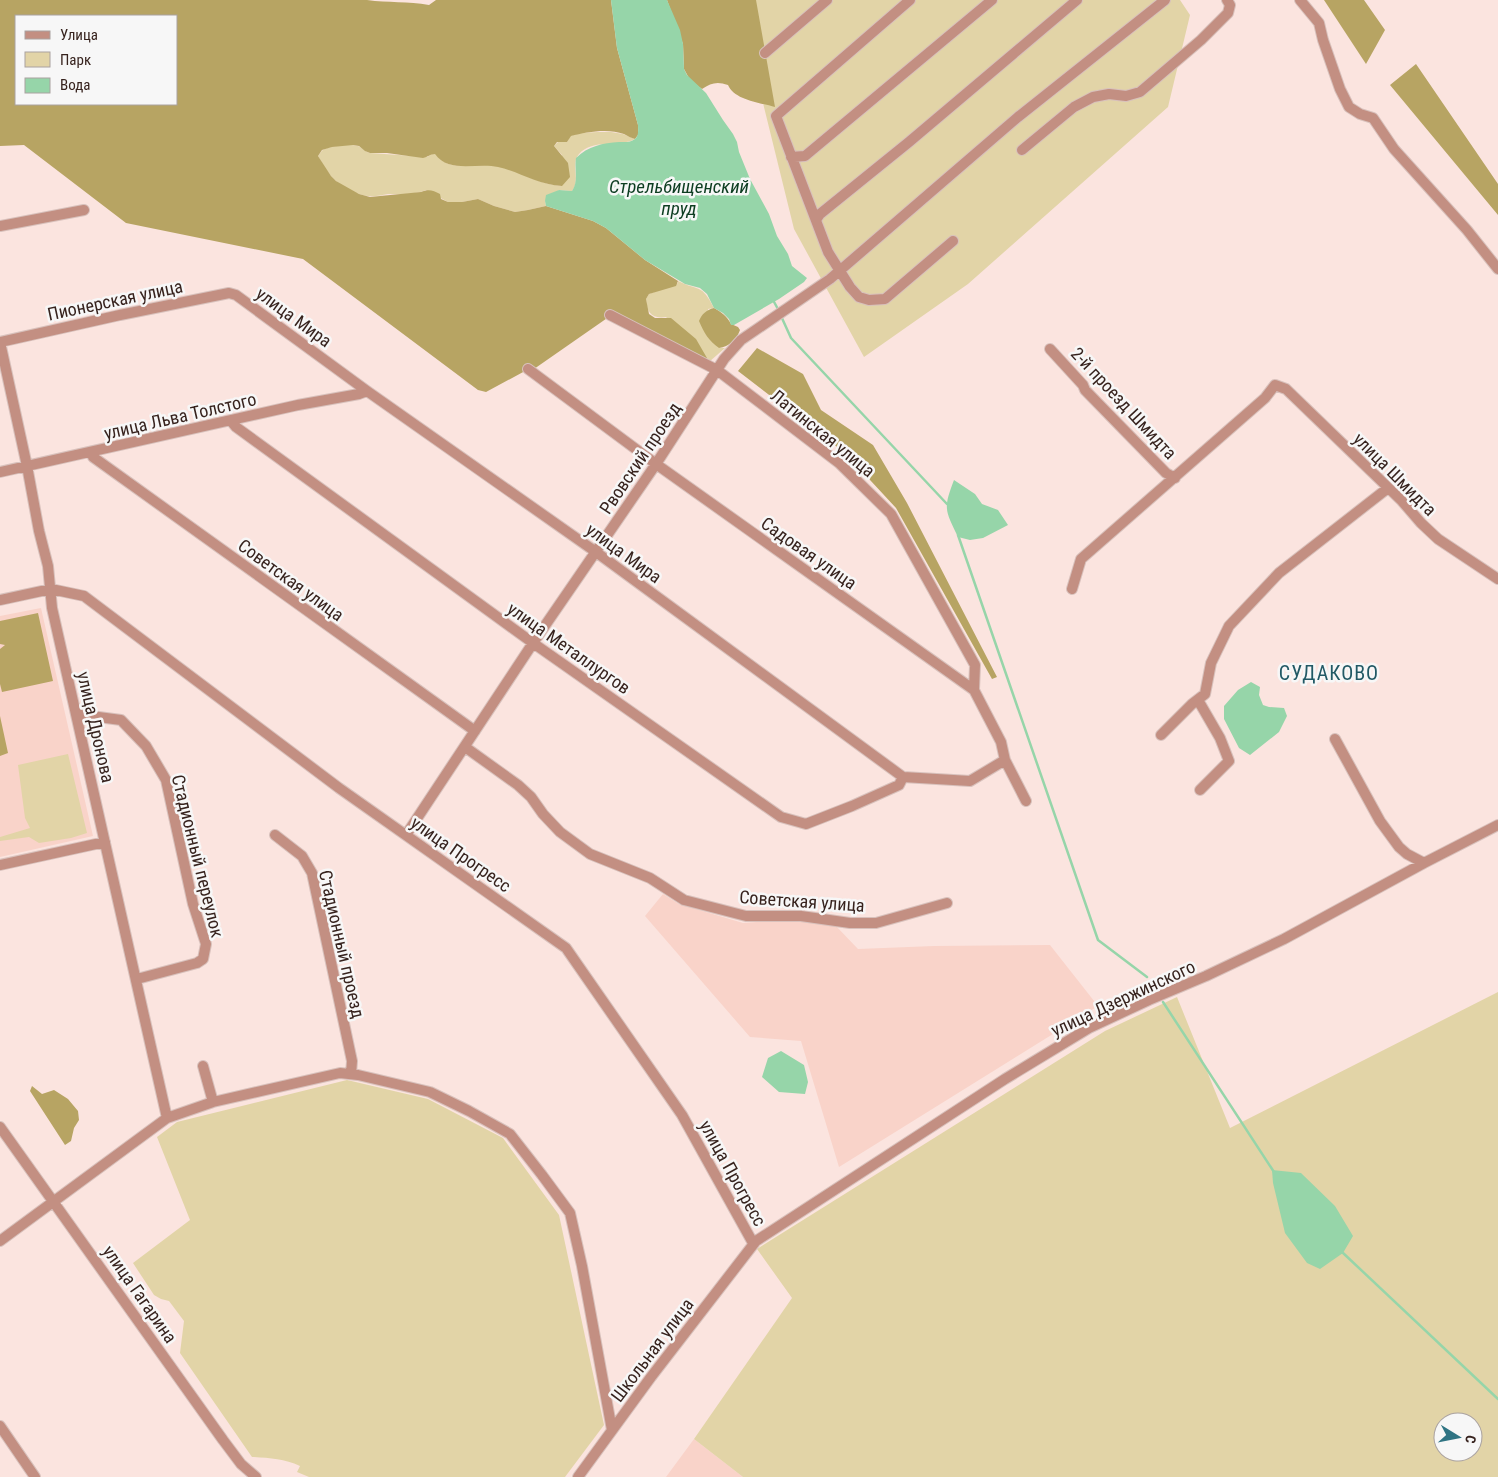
<svg xmlns="http://www.w3.org/2000/svg" width="1498" height="1477" viewBox="0 0 1498 1477" font-family="'Roboto Condensed',sans-serif">
<rect width="100%" height="100%" fill="#fbe4df"/>
<path fill="#f9d3c9" d="M41,608L93,836L0,857V616Z
M663,894L679,904L743,923L786,920L835,925L858,949L934,946L1050,945L1098,1006L839,1167L801,1041L750,1037L645,916Z
M694,1439L743,1477H666Z"/>
<path fill="#e2d4a7" fill-rule="evenodd" d="M749,0H1180L1190,15L1168,107L968,284L864,357L794,229L762,99Z
M598,132H611L623,134L635,139C619,148 593,138 579,154C570,164 581,179 572,191L559,190L545,201L546,206L528,210L515,212L494,206L478,199L462,202H448L426,190C414,195 401,194 388,194C381,195 375,197 368,196C357,195 338,185 331,176C326,170 322,163 318,156C319,155 322,150 323,150C329,146 354,143 360,147C364,149 366,152 370,153L427,157L432,154H436C447,172 473,164 490,165C514,167 535,184 561,186L562,155L554,146L558,142H567L570,136L580,133Z
M678,281C700,292 701,283 714,308L708,309L719,348H725L709,362L666,317C652,319 647,313 646,299L649,294L678,283Z
M68,754L87,833L71,838L39,843L29,837L0,841V837L30,828L25,818L18,765Z
M1498,992V1477H743L694,1439L792,1298L757,1249L1105,1031L1177,997L1230,1128ZM1443,1422H1473V1452H1443Z
M347,1080L428,1099L503,1138L559,1215L604,1425L565,1477H309L297,1472L300,1466C284,1459 269,1458 252,1457L180,1353L184,1321L169,1301L161,1299L154,1295L133,1263L190,1220L157,1137L177,1122Z"/>
<path fill="#b7a463" fill-rule="evenodd" d="M0,0H367C388,3 408,1 429,5L436,0H611L617,48L638,125V135L635,139C631,138 628,136 624,134C608,128 586,132 571,136L567,142H557L554,146L568,163L570,177L562,186C538,185 520,172 498,167C478,162 449,174 435,154C430,154 428,157 423,158L387,153H370L365,151L359,146L353,145L332,147L322,150L318,156L331,176L336,181L359,194L370,197L421,192C428,189 433,190 440,194L441,199L448,202H462L478,199L494,206L515,212L528,210L546,206L593,221L606,228L645,260L678,281L676,286L649,294L646,299L649,314L655,318H671L696,339L707,358L705,360L613,314L534,369L525,371L486,392L478,390L303,259L126,223L24,145L0,146ZM16,16H176V104H16Z
M667,0H756L775,107C761,103 734,100 728,85C717,81 711,83 702,89L690,80L684,69L683,44Z
M1324,0H1364L1385,30L1366,64Z
M1416,64L1498,184V215L1390,85Z
M714,308C721,312 727,316 731,324L738,327L740,330C737,339 729,347 719,348C709,341 704,333 699,321C702,314 706,310 714,308Z
M757,348L803,374L821,410L873,445L907,503L997,677L992,679L896,508L845,453L738,371Z
M38,613L53,681L2,692L0,684V649L5,645L0,644V621Z
M0,716L8,753L0,756Z
M32,1086L42,1094L54,1090L68,1099L78,1111L79,1120L74,1128L71,1141L65,1145L30,1091Z"/>
<path fill="#96d5a9" d="M611,0H667L680,30L683,44L684,69L687,75L706,93L723,120L733,134L737,142L739,152L750,179L769,214L777,236L788,254L792,266L807,278L804,282L779,299L734,325H731L729,319L723,313L714,308L707,294L700,288L685,284L645,260L606,228L593,221L546,206L545,201L546,195L559,190L572,191C579,181 574,169 576,158C588,146 603,143 619,142C625,142 630,143 635,139C639,136 638,130 638,125L617,48Z
M954,480L975,494L982,504L998,510L1008,525L983,538L970,540L958,537C945,510 943,509 954,480Z
M1251,682L1260,687L1259,695L1263,705L1269,707L1284,708L1287,716L1279,732L1250,755L1239,748L1224,719V706L1238,690Z
M781,1051L804,1065L808,1082L805,1094L779,1092L762,1077L768,1058Z
M1272,1170L1301,1173L1335,1206L1353,1236L1343,1253L1320,1269L1307,1263L1285,1233L1273,1183Z"/>
<g fill="none" stroke-linecap="round" stroke-linejoin="round">
<path stroke="#96d5a9" stroke-width="2.5" d="M773,300L779,311
M781,316L791,338L947,504
M958,535L1098,940L1147,977
M1163,1002L1274,1172
M1342,1252L1498,1399"/>
<g stroke="#d8c1bc" stroke-width="12">
<path id="minor" d="M910,0L776,116L828,252L850,287L859,297L869,300L885,299L953,241
M1300,0L1319,23L1323,40L1340,89L1349,107L1360,114L1373,118L1394,149L1467,230L1498,269
M765,53L827,0
M1022,150L1074,107L1093,97L1109,94L1126,96L1140,92L1201,40L1228,13L1230,5L1227,0
M791,157L805,156L992,0
M816,220L820,214L909,142L1077,0
M0,226L84,210
M610,315L717,370L839,463L891,514L975,665L974,690
M0,342L120,315L229,293L236,295L367,391L596,552L903,777L970,781L1005,760
M0,342L27,466L39,531L48,566L52,608L167,1118
M1050,349L1083,385L1085,390L1166,473L1175,478
M528,369L656,464L974,690L1001,742L1005,760L1026,801
M231,421L236,427L533,643L781,817L806,824L852,806L899,785L903,777
M92,452L93,457L475,731
M0,472L298,405L359,394L367,391
M1072,589L1081,559L1265,398L1275,385L1286,389L1402,501L1421,523L1438,539L1498,579
M0,600L51,589L84,596L339,788L566,948L682,1115L753,1243
M1198,700L1220,738L1229,761L1200,790
M76,714L121,720L146,746L166,780L193,904L206,944L203,959L197,963L137,979
M1161,735L1192,704L1205,694L1211,663L1229,626L1279,573L1388,488
M1335,739L1380,821L1399,847L1407,854L1424,863
M465,747L518,785L531,797L543,814L560,832L590,854L650,878L684,900L746,916H801L850,923H876L947,903
M275,835L302,856L312,873L352,1061L351,1074
M406,835L533,643L656,464L724,359L741,340L830,279L1018,117L1165,0
M0,865L105,842
M203,1066L213,1102
M0,1127L223,1440L241,1464L256,1477
M0,1241L167,1118L213,1102L340,1073L358,1075L430,1092L469,1111L510,1134L542,1175L570,1213L582,1266L612,1430
M0,1426L35,1477
M578,1477L651,1377L756,1241L1005,1079L1089,1028L1149,1000L1206,976L1284,939L1424,863L1498,825"/>
</g>
<use href="#minor" stroke="#c38f82" stroke-width="10"/>
</g>
<g text-anchor="middle" dominant-baseline="central" stroke-width="5" stroke-linejoin="round" paint-order="stroke">
<g font-size="18" fill="#37231e" stroke="#f7f7f7">
<text transform="translate(115 300) rotate(-12)">Пионерская улица</text>
<text transform="translate(294 317) rotate(36)">улица Мира</text>
<text transform="translate(1124 403) rotate(47)">2-й проезд Шмидта</text>
<text transform="translate(180 416) rotate(-13)">улица Льва Толстого</text>
<text transform="translate(823 433) rotate(39)">Латинская улица</text>
<text transform="translate(640 458) rotate(-56)">Рвовский проезд</text>
<text transform="translate(1395 474) rotate(45)">улица Шмидта</text>
<text transform="translate(624 553) rotate(36)">улица Мира</text>
<text transform="translate(809 553) rotate(35)">Садовая улица</text>
<text transform="translate(291 580) rotate(36)">Советская улица</text>
<text transform="translate(569 648) rotate(35)">улица Металлургов</text>
<text transform="translate(96 727) rotate(77)">улица Дронова</text>
<text transform="translate(461 854) rotate(35)">улица Прогресс</text>
<text transform="translate(198 856) rotate(76)">Стадионный переулок</text>
<text transform="translate(802 901) rotate(4)">Советская улица</text>
<text transform="translate(342 944) rotate(77)">Стадионный проезд</text>
<text transform="translate(1123 998) rotate(-25)">улица Дзержинского</text>
<text transform="translate(733 1173) rotate(61)">улица Прогресс</text>
<text transform="translate(140 1294) rotate(55)">улица Гагарина</text>
<text transform="translate(652 1350) rotate(-53)">Школьная улица</text>
</g>
<g font-size="19" font-style="italic" fill="#0d3d21" stroke="#f7f7f7">
<text x="679" y="186">Стрельбищенский<tspan x="679" dy="22">пруд</tspan></text>
</g>
<g font-size="20" letter-spacing="1" fill="#225965" stroke="#f7f7f7">
<text x="1329" y="673">СУДАКОВО</text>
</g>
</g>
<rect x="15" y="15" width="162" height="90" fill="#f7f7f7" stroke="#aaa2a0"/>
<rect x="25" y="31" width="25" height="8" fill="#c38f82" stroke="#aaa2a0"/>
<text x="60" y="40" font-size="15" fill="#37231e">Улица</text>
<rect x="25" y="52" width="25" height="15" fill="#e2d4a7" stroke="#aaa2a0"/>
<text x="60" y="65" font-size="15" fill="#37231e">Парк</text>
<rect x="25" y="78" width="25" height="15" fill="#96d5a9" stroke="#aaa2a0"/>
<text x="60" y="90" font-size="15" fill="#37231e">Вода</text>
<g transform="translate(1458 1437) rotate(100)"><circle r="24" fill="#f7f7f7" stroke="#aaa2a0"/>
<path d="M0-4L9 19L0 12L-9 19Z" fill="#2f7483"/>
<text y="-8" font-size="14" font-weight="bold" text-anchor="middle" fill="#37231e">С</text>
</g>
</svg>
